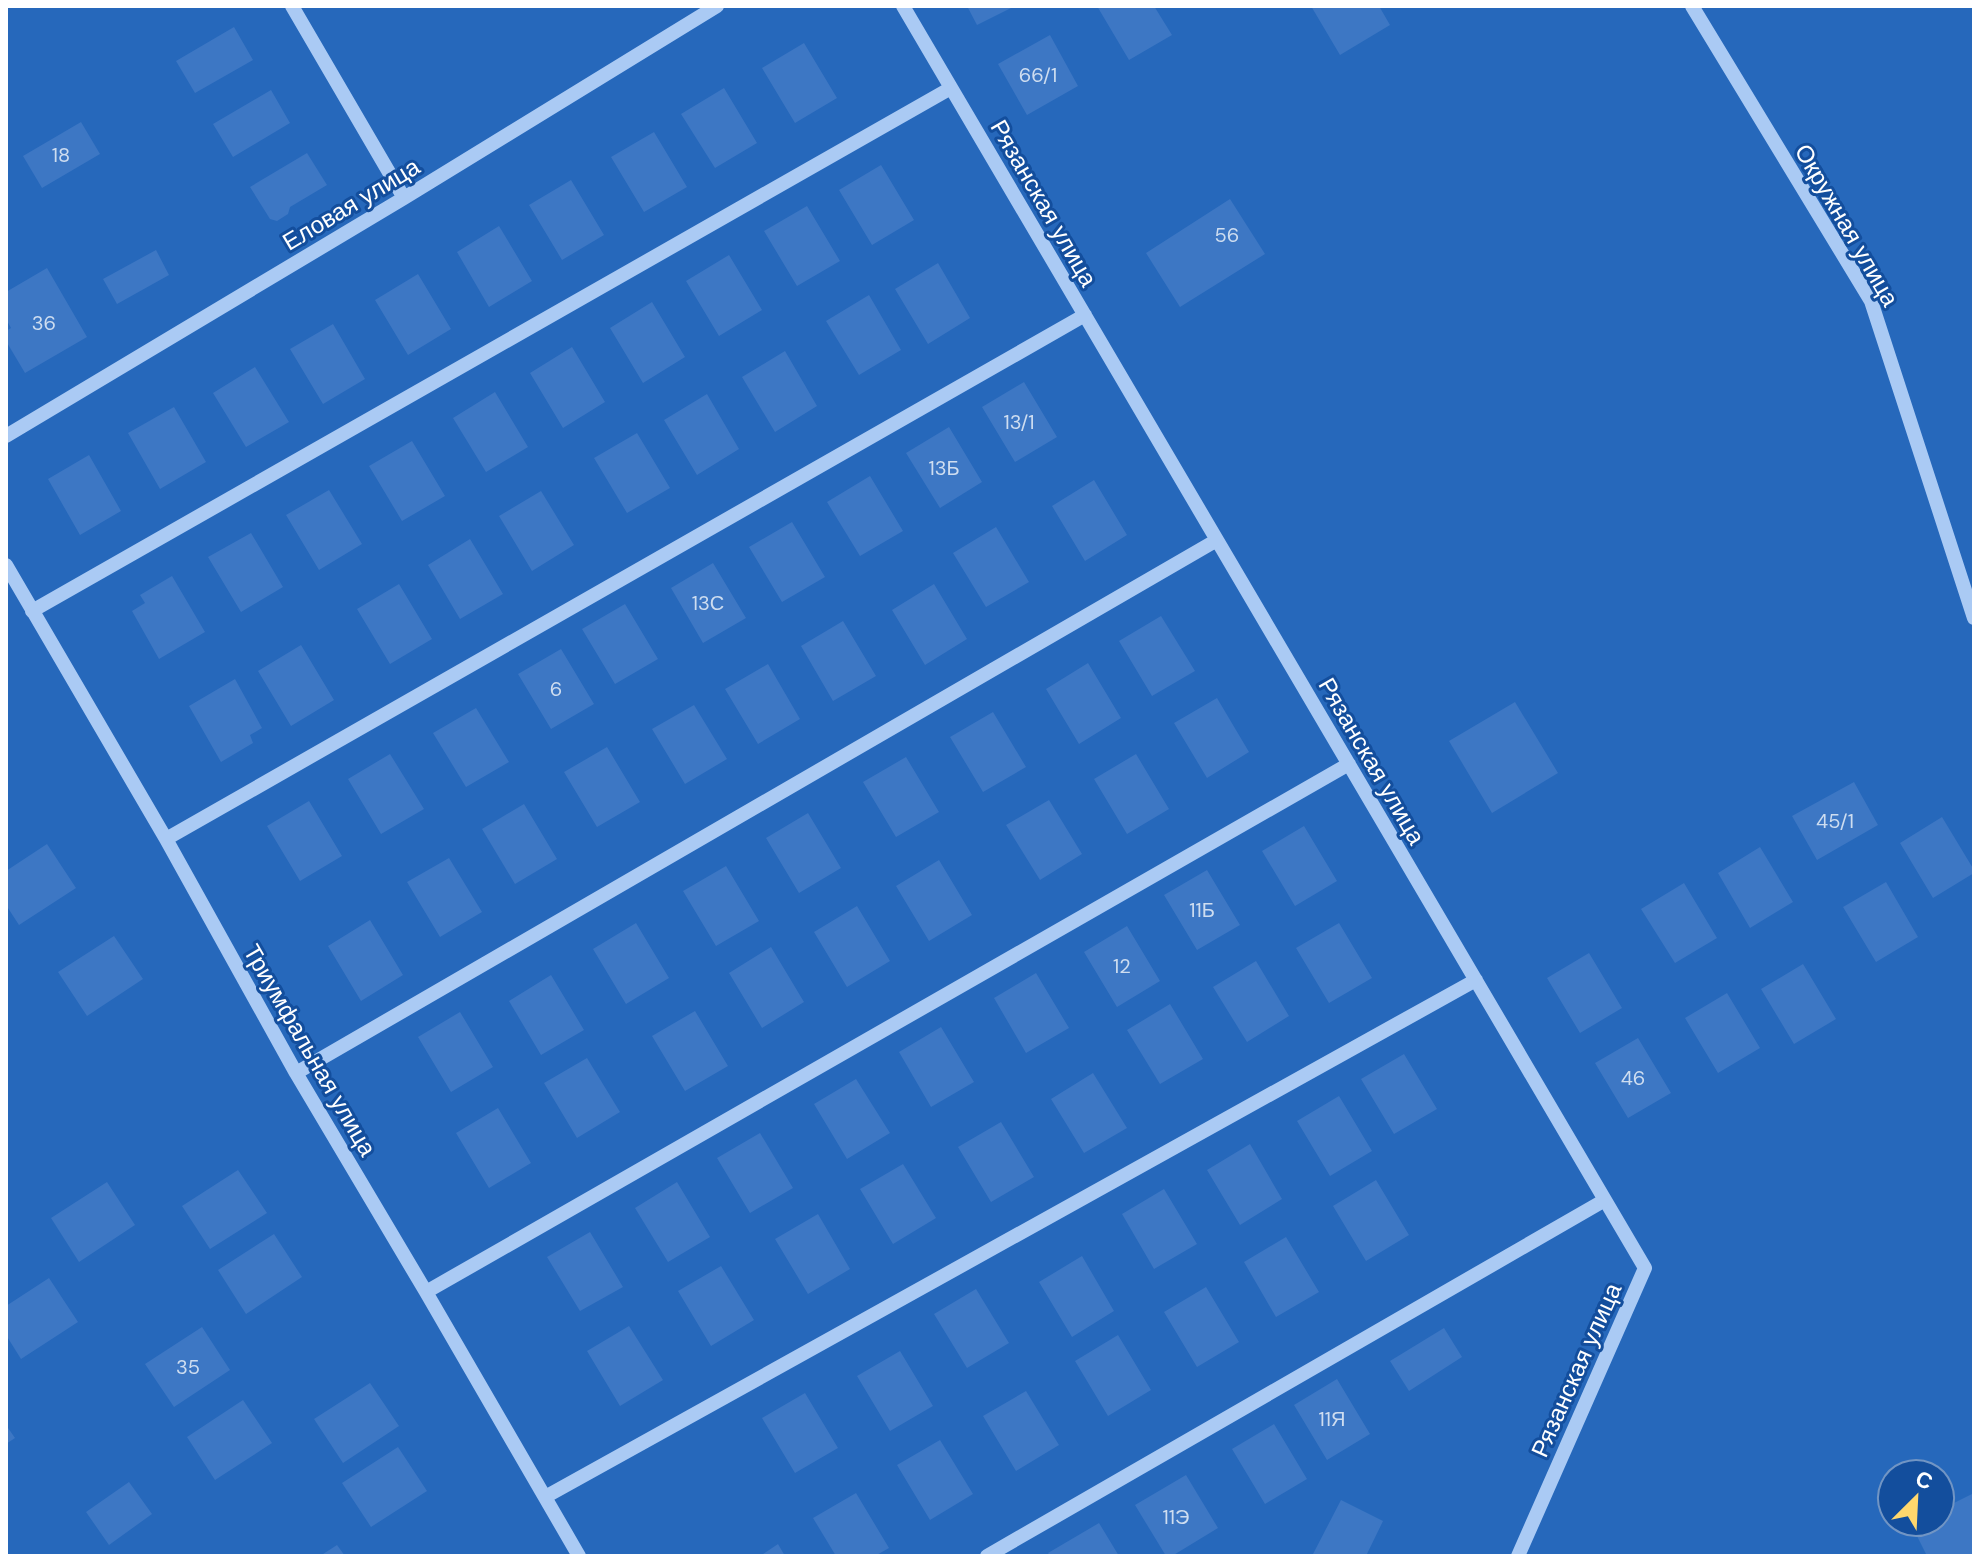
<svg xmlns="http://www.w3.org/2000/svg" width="1980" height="1562" viewBox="0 0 1980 1562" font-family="'DM Sans',sans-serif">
<rect width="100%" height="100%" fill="#134e9d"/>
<path fill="#2668bb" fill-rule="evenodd" d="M6,6H1974V1556H6ZM1892,1474H1940V1522H1892Z"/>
<path fill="#3d77c4" d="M967,6H1015L977,25Z
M1097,6H1154L1172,35L1129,60Z
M1311,6H1379L1390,25L1340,55Z
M234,27L253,60L195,93L176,61Z
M1050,35L1078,86L1027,115L998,64Z
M804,43L837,98L795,123L762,68Z
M724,88L757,143L715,168L681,114Z
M271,90L290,123L233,157L213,124Z
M81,122L100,154L42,188L23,156Z
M654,132L687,187L644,212L611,157Z
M307,153L327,185L290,207L288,214L277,221L270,219L250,187Z
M881,165L914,220L872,245L839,190Z
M571,180L604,235L562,260L529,205Z
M1230,199L1265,254L1180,307L1146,253Z
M807,206L840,261L797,286L764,231Z
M499,226L532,281L489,307L457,252Z
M156,250L169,275L117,304L103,279Z
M729,255L762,310L719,336L686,281Z
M938,263L970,318L928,344L895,289Z
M47,268L87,337L25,373L6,341V331L11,328L6,319V292Z
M418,274L451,329L408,355L375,300Z
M869,295L901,350L859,375L826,321Z
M652,302L685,357L643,383L610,328Z
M333,324L365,379L323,404L290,349Z
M572,347L605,402L563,428L530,373Z
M785,351L817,406L775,432L742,377Z
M255,367L289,422L246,447L213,393Z
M1024,382L1057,437L1015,462L982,407Z
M495,392L528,447L486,472L453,418Z
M707,394L739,449L697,475L664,420Z
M174,407L206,462L160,489L128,433Z
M949,427L982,482L940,508L906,453Z
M637,433L670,488L627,513L594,458Z
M412,441L445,496L402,521L369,466Z
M89,455L121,511L80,535L48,479Z
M870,476L903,531L860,556L827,502Z
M1094,480L1127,535L1085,561L1052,506Z
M329,490L362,544L319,570L286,515Z
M541,491L574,545L532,571L499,516Z
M792,522L825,577L782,602L749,547Z
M996,527L1029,582L986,607L953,553Z
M251,533L283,587L241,612L208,557Z
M470,539L503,594L460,619L428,565Z
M713,563L746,618L703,643L671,588Z
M172,576L205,632L159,659L132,611L145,603L140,595Z
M399,584L432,639L390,664L357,609Z
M934,584L967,639L925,665L892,610Z
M625,604L658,659L615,684L582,629Z
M1161,616L1195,671L1152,696L1119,641Z
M843,621L876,676L833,701L801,646Z
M301,645L334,700L291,726L258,671Z
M561,649L594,704L551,729L518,674Z
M1088,663L1121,718L1079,744L1046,689Z
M768,664L800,719L758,744L725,689Z
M235,679L262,728L250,735L253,743L221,762L189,706Z
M1217,698L1249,752L1207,778L1174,723Z
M1515,702L1558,773L1492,813L1449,741Z
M694,705L727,759L685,784L652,729Z
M476,708L509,762L466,787L433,733Z
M993,712L1026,767L983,792L950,737Z
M607,747L640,802L597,827L564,772Z
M390,754L424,809L381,834L348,779Z
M1136,754L1169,809L1127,834L1094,779Z
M906,757L939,812L896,837L863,782Z
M1854,782L1878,825L1817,860L1792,816Z
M1049,800L1082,854L1040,880L1006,825Z
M309,801L342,856L300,881L267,826Z
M524,804L557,859L515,884L482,829Z
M808,813L841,868L799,893L766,838Z
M1942,817L1974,870V873L1933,898L1900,843Z
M1304,826L1337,881L1295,906L1262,851Z
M47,844L76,888L19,925L6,905V871Z
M1760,847L1793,902L1750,928L1718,873Z
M449,858L482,912L440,937L407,882Z
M939,860L972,915L929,941L896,886Z
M726,866L759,921L716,946L683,891Z
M1207,870L1240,925L1197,950L1164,895Z
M1886,882L1918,937L1876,962L1843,907Z
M1684,883L1717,938L1675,963L1641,909Z
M857,906L890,961L847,987L814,932Z
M370,920L403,975L361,1001L328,946Z
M636,923L669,978L626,1004L593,949Z
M1339,923L1372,978L1329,1003L1296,948Z
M1127,926L1160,981L1117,1007L1084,952Z
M114,936L143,979L87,1016L58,972Z
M771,947L804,1002L762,1028L729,973Z
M1589,953L1622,1008L1580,1033L1547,978Z
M1256,961L1289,1016L1247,1042L1213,987Z
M1803,964L1836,1019L1794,1044L1761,989Z
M1036,973L1069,1028L1026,1053L994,998Z
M551,975L584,1030L541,1055L509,1001Z
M1727,993L1760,1048L1718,1073L1685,1018Z
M1170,1004L1203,1059L1160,1084L1127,1030Z
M695,1011L728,1066L685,1091L652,1036Z
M460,1012L493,1067L451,1092L418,1037Z
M941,1027L974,1082L931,1107L899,1052Z
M1638,1038L1671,1093L1628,1118L1595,1063Z
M1404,1054L1437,1109L1394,1134L1361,1079Z
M587,1058L620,1112L577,1138L544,1083Z
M1093,1073L1127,1128L1084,1153L1051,1099Z
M856,1079L890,1133L847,1159L814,1104Z
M1339,1096L1372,1151L1330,1176L1297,1121Z
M498,1108L531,1163L489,1188L456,1133Z
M1001,1122L1034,1177L991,1202L958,1147Z
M760,1133L793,1188L750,1213L717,1158Z
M1250,1144L1282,1199L1240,1225L1207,1170Z
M903,1164L936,1218L893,1244L860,1189Z
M238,1170L267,1213L210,1249L182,1206Z
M1376,1180L1409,1235L1366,1261L1333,1206Z
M107,1182L135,1225L79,1262L51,1218Z
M677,1182L710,1237L668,1262L635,1208Z
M1164,1189L1197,1244L1154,1269L1122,1214Z
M818,1214L850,1269L808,1294L775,1239Z
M590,1232L623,1287L580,1311L547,1257Z
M274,1234L302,1277L246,1314L218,1270Z
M1286,1237L1319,1292L1276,1317L1244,1262Z
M1082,1256L1114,1311L1072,1337L1039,1282Z
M721,1266L754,1320L711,1346L678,1291Z
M49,1278L78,1322L21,1359L6,1335V1306Z
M1206,1287L1239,1342L1197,1367L1164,1312Z
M976,1289L1009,1343L967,1368L934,1314Z
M629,1326L663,1380L620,1406L587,1351Z
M202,1327L230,1370L174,1407L145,1364Z
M1444,1328L1462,1357L1409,1391L1390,1361Z
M1118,1335L1151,1390L1108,1416L1075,1361Z
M900,1351L933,1406L890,1431L857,1376Z
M1337,1379L1370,1434L1327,1460L1294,1405Z
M370,1383L399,1426L343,1463L314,1419Z
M1026,1391L1059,1445L1016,1471L983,1416Z
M805,1393L838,1448L795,1473L762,1418Z
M243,1400L272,1443L215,1480L187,1437Z
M1274,1424L1307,1479L1265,1504L1232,1449Z
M6,1425L15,1438L6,1444Z
M940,1440L973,1494L930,1520L897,1465Z
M398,1447L427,1491L371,1527L342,1483Z
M1186,1475L1218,1528L1172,1556H1166L1135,1505Z
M129,1482L152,1514L109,1545L86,1512Z
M856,1493L889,1548L875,1556H836L813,1518Z
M1974,1493V1556H1927L1911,1524L1916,1522H1940V1510Z
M1341,1500L1383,1521L1366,1556H1312Z
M1099,1523L1119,1556H1050L1048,1553Z
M778,1544L785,1556H760Z
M337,1545L345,1556H320Z"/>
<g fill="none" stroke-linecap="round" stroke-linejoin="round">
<path stroke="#aacaf4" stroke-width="14" d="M292,6L404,198
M903,6L1645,1268L1518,1556
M1692,6L1871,301L1974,618
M6,436L404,198L717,6
M6,565L166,839L296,1073L426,1292L579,1556
M32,611L951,88
M166,839L1085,315
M296,1073L1217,540
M426,1292L1349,764
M545,1497L1476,980
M987,1556L1605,1200"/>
</g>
<g text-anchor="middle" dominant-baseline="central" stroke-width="6" stroke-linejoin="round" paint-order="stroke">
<g font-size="20" fill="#ceddf0">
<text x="1038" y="75">66/1</text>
<text x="61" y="155">18</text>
<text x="1227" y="235">56</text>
<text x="44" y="323">36</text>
<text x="1019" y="422">13/1</text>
<text x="944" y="468">13Б</text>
<text x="708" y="603">13С</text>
<text x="556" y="689">6</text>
<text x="1835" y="821">45/1</text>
<text x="1202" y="910">11Б</text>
<text x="1122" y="966">12</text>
<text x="1633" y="1078">46</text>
<text x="188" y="1367">35</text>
<text x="1332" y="1419">11Я</text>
<text x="1176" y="1517">11Э</text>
</g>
<g font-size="24" fill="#fff" stroke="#134e9d">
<text transform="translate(1044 203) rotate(60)">Рязанская улица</text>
<text transform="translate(351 204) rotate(-31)">Еловая улица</text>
<text transform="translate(1847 225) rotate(60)">Окружная улица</text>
<text transform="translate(1372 761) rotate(60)">Рязанская улица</text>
<text transform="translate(310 1050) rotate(60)">Триумфальная улица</text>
<text transform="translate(1576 1370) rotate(-66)">Рязанская улица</text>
</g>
</g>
<rect width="1980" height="1562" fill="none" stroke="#ffffff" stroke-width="16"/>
<g transform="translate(1916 1498) rotate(24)"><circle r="38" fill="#134e9d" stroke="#7195c4" stroke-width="2"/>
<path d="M0-6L14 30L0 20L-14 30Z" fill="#ffd76d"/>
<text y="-12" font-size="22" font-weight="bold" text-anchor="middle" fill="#ffffff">С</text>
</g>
</svg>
